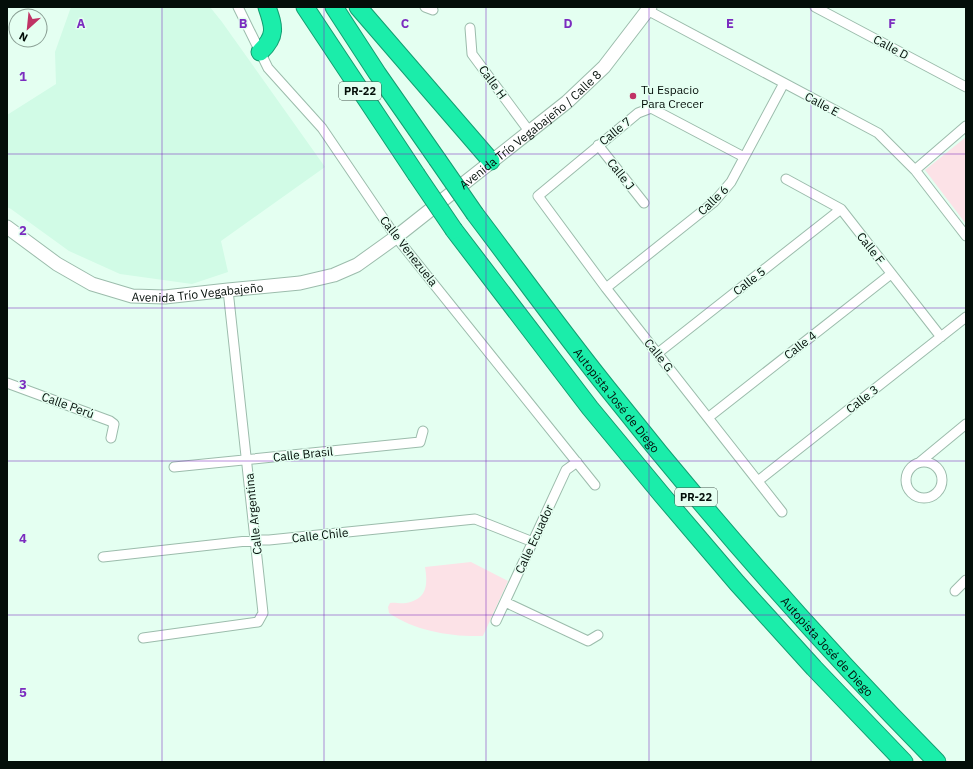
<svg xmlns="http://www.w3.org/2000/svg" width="973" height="769" viewBox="0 0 973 769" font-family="'IBM Plex Sans',sans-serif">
<rect width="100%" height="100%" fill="#e4fff1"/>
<path fill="#d1fbe6" d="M71,7H210L222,22L325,167L221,241L228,272L192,284L120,274L69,251L11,209L7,207V115L56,84L55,52Z"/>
<path fill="#fce2e7" d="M966,137V224L925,170Z
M471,562L508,581L483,636C451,637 415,631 389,613L388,607L390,603C395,602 400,604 406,603C427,599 428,585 425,567Z"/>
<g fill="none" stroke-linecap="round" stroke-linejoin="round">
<g stroke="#9cbcac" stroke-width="11">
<path id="street" d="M238,7L268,68L322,128L396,237L595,485
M425,7L433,10
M815,7L966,87
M647,10L878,133L915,170L966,236
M470,28L472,54L529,131
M598,145L644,203
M744,157L651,108L638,113L538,196L606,288L782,512
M915,170L966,126
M786,179L841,209L941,337
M606,288L714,202L731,182L784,83
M658,353L841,209
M7,383L110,421L114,424L111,438
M709,417L891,274
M920,462L966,424
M906 480a18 18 0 1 1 36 0a18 18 0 1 1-36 0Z
M174,467L420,442L423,431
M758,481L966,317
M103,557L256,540H269L475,519L533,542
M955,591L966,580
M505,602L588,641L598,635
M496,621L566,470L577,462
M143,638L258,622L263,613L228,290"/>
</g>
<g stroke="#9cbcac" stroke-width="15">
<g id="secondary">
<path id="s1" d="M7,227L57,264L92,284L132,296L165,297L228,290L300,283L334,275L357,265L396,237L567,102L604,67L650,7"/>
</g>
</g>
<g stroke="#139f72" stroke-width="19">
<g id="highway">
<path d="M305,7L416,174"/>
<path d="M334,7L377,73L437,159"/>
<path d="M358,7L491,161"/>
<path d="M260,52C277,36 274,27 267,7"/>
<path id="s2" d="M475,214C519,272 562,332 608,389C711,519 821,644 937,762"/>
<path d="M454,230L590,408L662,495L737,583L814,668L904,762"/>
</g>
</g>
<use href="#street" stroke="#fff" stroke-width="9"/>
<use href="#secondary" stroke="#fff" stroke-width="13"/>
<use href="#highway" stroke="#1bedaa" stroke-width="17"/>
<g stroke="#139f72" stroke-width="19" stroke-linecap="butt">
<path id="highway-bridge" d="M437,159L475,214
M416,174L454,230"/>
</g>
<use href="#highway-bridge" stroke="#1bedaa" stroke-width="17"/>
</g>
<path fill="none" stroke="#7b2cbf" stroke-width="1" stroke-opacity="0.55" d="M162,7V762M324,7V762M486,7V762M649,7V762M811,7V762M7,154H966M7,308H966M7,461H966M7,615H966"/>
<circle fill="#c03365" stroke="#e4fff1" stroke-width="1.5" cx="633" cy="96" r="4"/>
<g text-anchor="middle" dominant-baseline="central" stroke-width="3" stroke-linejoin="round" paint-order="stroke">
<g fill="#e4fff1" stroke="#47564f" stroke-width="1">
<rect x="339" y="82" width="42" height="18" rx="3"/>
<rect x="675" y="488" width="42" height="18" rx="3"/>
</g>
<g font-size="11" font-weight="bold" fill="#040e09">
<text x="360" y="91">PR-22</text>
<text x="696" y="497">PR-22</text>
</g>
<g font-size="12" fill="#040e09" stroke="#e4fff1">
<text transform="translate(891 47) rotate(28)">Calle D</text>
<text transform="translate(493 82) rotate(54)">Calle H</text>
<text transform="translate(822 104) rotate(28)">Calle E</text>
<text stroke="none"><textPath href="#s1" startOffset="593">Avenida Trío Vegabajeño / Calle 8</textPath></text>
<text transform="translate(615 131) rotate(-39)">Calle 7</text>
<text transform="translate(621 174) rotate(52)">Calle J</text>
<text transform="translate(713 200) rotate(-44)">Calle 6</text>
<text transform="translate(871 248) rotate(52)">Calle F</text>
<text transform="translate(409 251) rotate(52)">Calle Venezuela</text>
<text transform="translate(749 281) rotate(-38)">Calle 5</text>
<text stroke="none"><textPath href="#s1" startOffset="210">Avenida Trío Vegabajeño</textPath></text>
<text transform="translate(800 345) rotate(-38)">Calle 4</text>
<text transform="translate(659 355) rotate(51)">Calle G</text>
<text stroke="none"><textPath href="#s2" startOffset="234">Autopista José de Diego</textPath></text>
<text transform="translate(862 399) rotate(-38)">Calle 3</text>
<text transform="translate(68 405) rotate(20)">Calle Perú</text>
<text transform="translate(303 454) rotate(-6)">Calle Brasil</text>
<text transform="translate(253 514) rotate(-96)">Calle Argentina</text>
<text transform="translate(320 535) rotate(-6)">Calle Chile</text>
<text transform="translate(534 539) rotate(-65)">Calle Ecuador</text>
<text stroke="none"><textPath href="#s2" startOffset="558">Autopista José de Diego</textPath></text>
</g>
<g font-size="12" fill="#040e09" stroke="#e4fff1" text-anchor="start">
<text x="641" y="89">Tu Espacio<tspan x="641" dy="14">Para Crecer</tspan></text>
</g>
</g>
<g font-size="13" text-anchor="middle" font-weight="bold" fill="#7b2cbf" stroke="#e4fff1" stroke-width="3" stroke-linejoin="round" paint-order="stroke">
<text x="81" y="28">A</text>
<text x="243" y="28">B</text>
<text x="405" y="28">C</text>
<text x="568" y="28">D</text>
<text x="730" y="28">E</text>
<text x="892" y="28">F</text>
<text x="23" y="81">1</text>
<text x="23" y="235">2</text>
<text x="23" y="389">3</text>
<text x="23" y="543">4</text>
<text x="23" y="697">5</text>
</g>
<rect width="973" height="769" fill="none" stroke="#040e09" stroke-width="16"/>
<g transform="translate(28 28) rotate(207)"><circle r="19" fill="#e4fff1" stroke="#8a9f94"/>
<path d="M0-3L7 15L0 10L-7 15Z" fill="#c03365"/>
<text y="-6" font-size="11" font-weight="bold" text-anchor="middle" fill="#040e09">N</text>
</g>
</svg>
